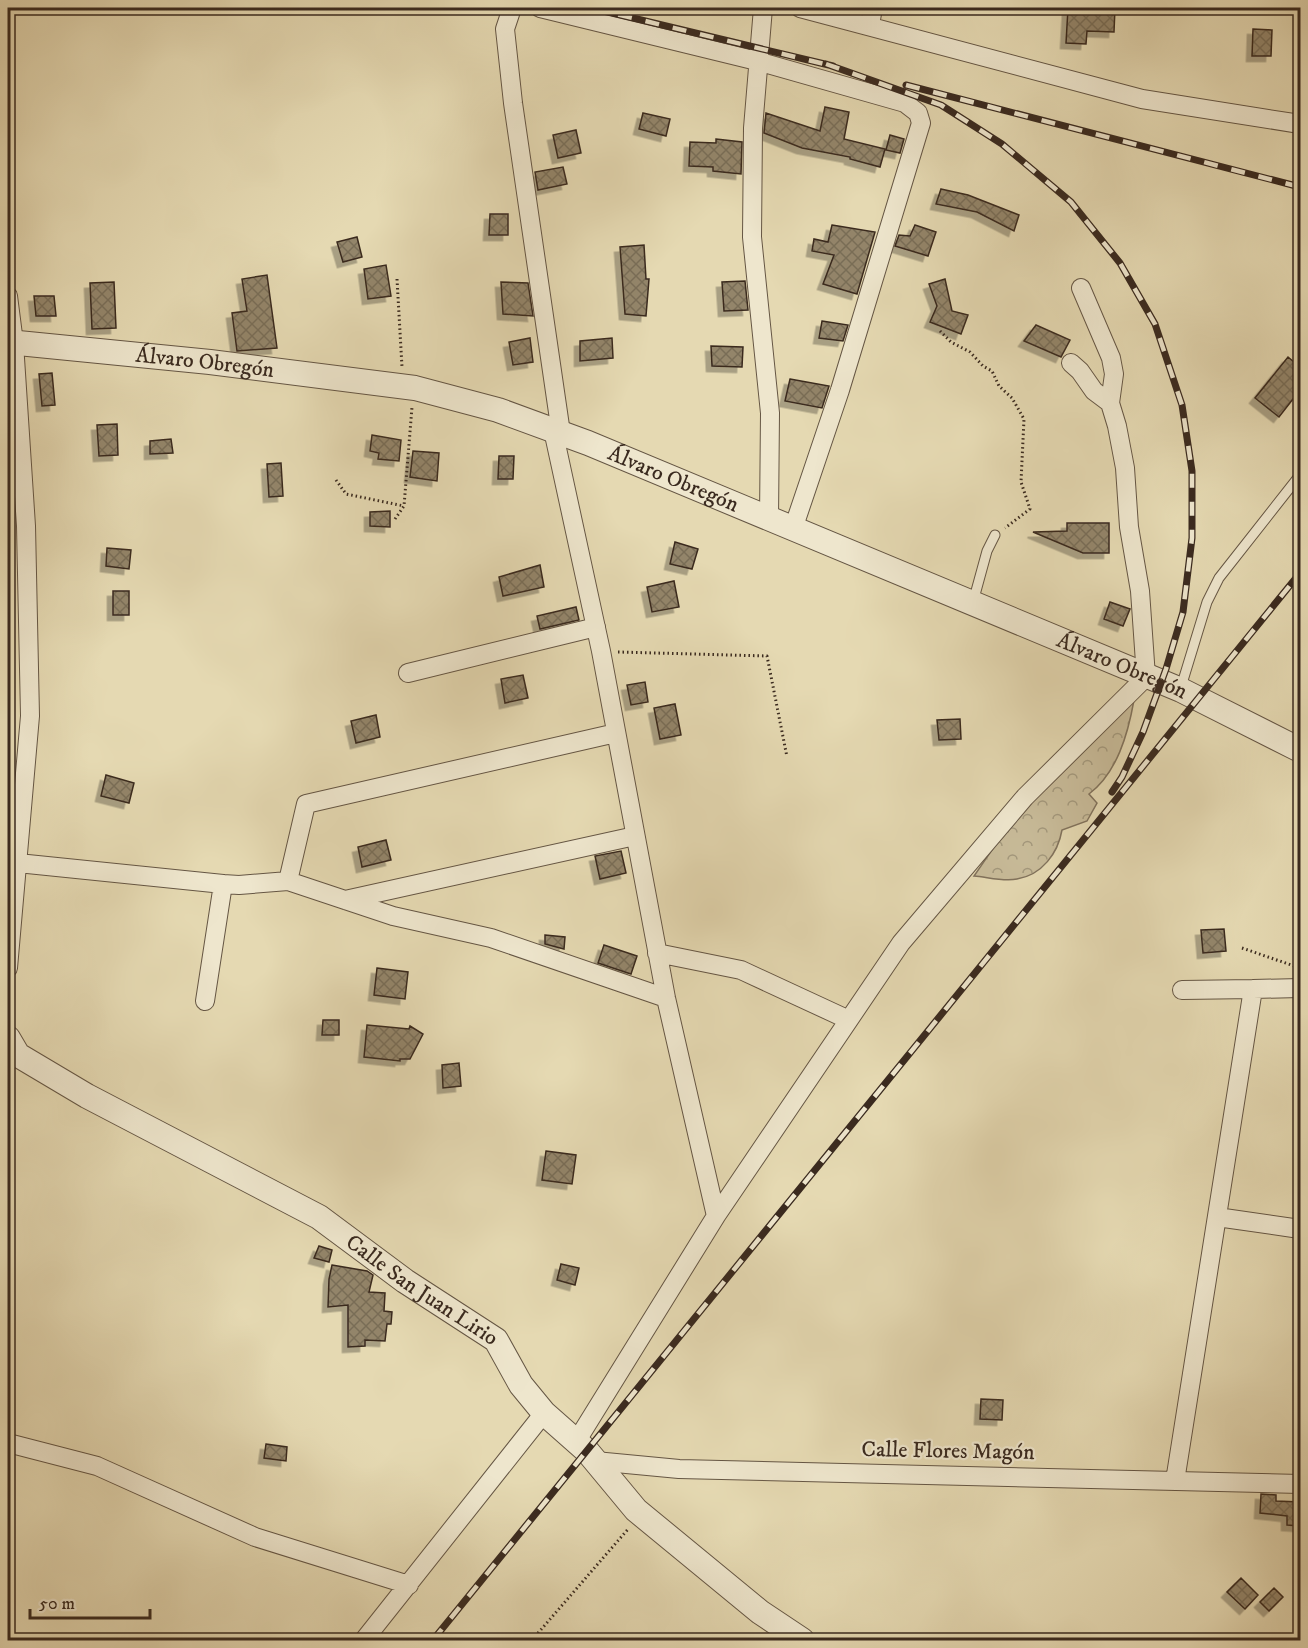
<svg xmlns="http://www.w3.org/2000/svg" width="1308" height="1648" viewBox="0 0 1308 1648" font-family="'IM FELL DW Pica',serif">
<defs>
<pattern id="forest-crowns" width="20" height="18" patternUnits="userSpaceOnUse" patternTransform="scale(1.5)"><rect width="20" height="18" fill="#c8bb99"/><path d="M2 6a3 3 0 1 1 6 0M12 15a3 3 0 1 1 6 0" fill="none" stroke="#a3987c"/></pattern>
<pattern id="building-cross-hatch" width="8" height="8" patternUnits="userSpaceOnUse" patternTransform="scale(1.5)"><rect width="8" height="8" fill="#93856b"/><path d="M0 0l8 8M0 8l8-8" fill="none" stroke="#796d57"/></pattern>
<filter id="shadow"><feDropShadow dx="-5.5" dy="5.5" stdDeviation="0" flood-color="#0004"/></filter>
</defs>
<rect width="100%" height="100%" fill="#e5d9b2"/>
<filter id="stains"><feTurbulence type="fractalNoise" baseFrequency=".00333" numOctaves="4"/><feColorMatrix values="0 0 0 0 .2 0 0 0 0 .09 0 0 0 0 .02 0 0 0 .5 -.17"/></filter>
<radialGradient id="worn" r=".72"><stop offset=".6" stop-color="#630" stop-opacity="0"/><stop offset="1" stop-color="#630" stop-opacity=".3"/></radialGradient>
<path fill="url(#forest-crowns)" stroke="#81725c" stroke-width="1.5" d="M1134,700C1128,734 1117,773 1089,794L1097,803L1087,821L1062,830C1058,853 1042,875 1017,879C1004,882 987,877 974,876L1007,828L1068,764Z"/>
<path fill="url(#building-cross-hatch)" stroke="#3a2a1f" stroke-width="1.5" filter="url(#shadow)" d="M1068,8H1115L1114,32L1087,31L1086,44L1066,43Z
M1253,29L1272,30L1271,56H1252Z
M825,107L849,112L844,139L885,149L880,167L850,159V157L802,148L764,133L766,113L820,131Z
M643,113L670,119L666,136L639,129Z
M576,130L581,153L558,158L553,135Z
M890,135L904,139L900,153L886,150Z
M716,139L742,142L741,174L713,171V167L689,166L690,142L716,143Z
M563,167L567,184L538,190L535,172Z
M941,189L968,195L1019,215L1014,231L977,212L936,204Z
M490,214H508V235H489Z
M832,225L875,232L857,294L823,284L834,255L812,251L814,239L828,242Z
M915,225L936,232L928,256L895,246L899,235L910,236Z
M357,237L362,257L343,262L337,242Z
M644,245L646,279H649L646,316L625,314L620,247Z
M386,265L391,296L368,299L364,269Z
M267,275L277,348L237,351L232,313L247,311L242,279Z
M945,279L952,311L968,315L961,334L930,322L937,306L929,284Z
M745,281L748,310L724,311L722,282Z
M114,282L116,328L92,329L90,283Z
M501,282L528,283L533,316L503,314Z
M34,296H54L56,316H36Z
M822,321L848,325L843,341L819,338Z
M1036,325L1070,340L1061,357L1024,341Z
M530,338L533,362L513,365L509,342Z
M612,338L613,358L580,361V341Z
M711,346L743,347L742,367L712,366Z
M1288,357L1300,367V390L1279,417L1255,398Z
M52,373L55,405L42,406L39,374Z
M790,379L829,386L822,408L785,401Z
M117,424L118,455L99,456L97,425Z
M372,435L401,440L399,461L378,459L379,453L370,451Z
M171,439L173,453L150,454V441Z
M413,451L439,453L437,481L410,477Z
M499,456H514L513,479H498Z
M281,463L283,496L269,497L267,464Z
M390,511V527L370,526V512Z
M1067,523H1109V553H1083L1033,532L1067,531Z
M675,542L698,549L692,569L670,564Z
M107,548L131,550L129,569L106,566Z
M540,565L544,587L503,596L499,577Z
M674,581L679,607L652,612L647,587Z
M113,591H129V615H113Z
M1110,602L1130,609L1123,626L1104,619Z
M576,607L579,620L540,629L537,616Z
M523,675L528,698L505,703L501,679Z
M645,682L648,702L631,705L627,685Z
M675,704L681,735L660,739L654,708Z
M376,715L380,737L356,743L351,721Z
M960,719L961,739L939,740L937,720Z
M106,775L134,783L129,803L101,796Z
M386,840L391,860L362,867L358,847Z
M621,851L626,873L600,879L595,856Z
M1224,929L1226,951L1203,953L1201,930Z
M545,935L565,937L564,949L545,944Z
M604,945L637,956L631,974L598,963Z
M377,968L408,972L405,999L374,995Z
M323,1020H339V1035H322Z
M367,1025L409,1029L410,1026L423,1034L410,1059H400V1061L364,1057Z
M459,1063L461,1086L443,1088L442,1065Z
M546,1151L576,1155L572,1184L542,1180Z
M319,1246L332,1250L329,1262L314,1258Z
M561,1264L579,1268L575,1285L557,1280Z
M332,1265L367,1271L373,1275L369,1292L385,1293L384,1311L392,1312L391,1324H387L385,1341L365,1340V1346L348,1347V1305L328,1307L329,1279Z
M981,1399L1003,1400L1002,1420L980,1419Z
M266,1444L287,1447L286,1461L264,1458Z
M1261,1494L1276,1495V1501L1300,1502V1526L1287,1525V1516L1260,1513Z
M1241,1578L1258,1595L1245,1609L1227,1592Z
M1274,1588L1283,1597L1269,1611L1260,1602Z"/>
<g fill="none" stroke-linecap="round" stroke-linejoin="round">
<g stroke="#655644" stroke-width="11">
<path id="service" d="M973,602L987,551L995,535
M1181,687L1207,602L1219,578L1300,475"/>
</g>
<g stroke="#655644" stroke-width="20">
<path id="minor" d="M512,8L505,29L513,103L561,433
M540,8L757,61L905,103L918,113L921,123L840,390L793,529
M763,8L753,128L752,237L770,413L769,519
M800,8L1142,99L1300,124
M870,25L873,8
M1081,288L1111,358L1114,374L1110,403
M8,296L14,343L26,526L30,716L8,968
M553,430L601,651L666,998L716,1216
M408,673L596,627
M8,862L223,884L239,885L288,881L393,916L491,938L666,998
M288,881L306,804L616,733
M345,900L635,836
M657,953L741,970L849,1020
M1182,990L1253,989
M205,1001L223,884
M1217,1217L1300,1229
M576,1442L716,1216L901,943L1025,797L1146,677L1140,591L1129,527L1125,468L1117,426L1110,403L1094,391L1080,371L1071,363
M8,1443L97,1466L255,1537L409,1585
M595,1461L679,1469L1300,1484
M1175,1481L1253,989L1300,988
M364,1640L544,1413"/>
</g>
<g stroke="#655644" stroke-width="26">
<g id="tertiary">
<path id="s1" d="M8,342L210,362L415,388L498,410L588,443L1181,690L1300,750"/>
<path id="s2" d="M8,1038L18,1055L87,1096L319,1217L405,1281L496,1340L521,1385L544,1413L587,1451L636,1510L760,1612L802,1640"/>
</g>
</g>
<path stroke="#3a2a1f" stroke-width="3" stroke-dasharray="1.5 3" stroke-linecap="butt" d="M397,279L402,367
M940,331L951,342L970,352L983,366L992,371L999,386L1012,398L1024,419L1021,482L1030,509L1005,528
M336,480L346,494L404,506
M395,519L404,506L412,407
M618,652L767,656L787,757
M1242,948L1300,968
M532,1640L629,1528"/>
<use href="#service" stroke="#eee6cd" stroke-width="9"/>
<use href="#minor" stroke="#eee6cd" stroke-width="18"/>
<use href="#tertiary" stroke="#eee6cd" stroke-width="24"/>
<g stroke="#3a2a1f" stroke-width="7">
<path id="rail" d="M591,8L833,66
M826,64L941,105L1002,144L1071,202L1120,263L1155,324L1182,405L1192,471V538L1183,612L1166,669L1143,732L1122,777L1112,792
M906,85L1300,187
M433,1640L1300,573"/>
</g>
<use href="#rail" stroke="#eee6cd" stroke-width="4.5" stroke-dasharray="14" stroke-linecap="butt"/>
</g>
<g text-anchor="middle" dominant-baseline="central" stroke-width="4.5" stroke-linejoin="round" paint-order="stroke">
<g font-size="22" fill="#3a2a1f" stroke="#eee6cd">
<text stroke="none"><textPath href="#s1" startOffset="198">Álvaro Obregón</textPath></text>
<text stroke="none"><textPath href="#s1" startOffset="684">Álvaro Obregón</textPath></text>
<text stroke="none"><textPath href="#s1" startOffset="1170">Álvaro Obregón</textPath></text>
<text stroke="none"><textPath href="#s2" startOffset="488">Calle San Juan Lirio</textPath></text>
<text transform="translate(948 1451) rotate(1)">Calle Flores Magón</text>
</g>
</g>
<rect width="1308" height="1648" fill="none" stroke="#e5d9b2" stroke-width="30"/>
<rect x="9" y="9" width="1290" height="1630" fill="none" stroke="#3a2a1f" stroke-width="3"/>
<rect x="15" y="15" width="1278" height="1618" fill="none" stroke="#3a2a1f" stroke-width="1.5"/>
<path d="M30 1609v9h120v-9" fill="none" stroke="#3a2a1f" stroke-width="3"/>
<text x="39" y="1609" font-size="18" fill="#3a2a1f" stroke="#eee6cd" stroke-width="4.5" paint-order="stroke">50 m</text>
<rect width="100%" height="100%" filter="url(#stains)"/>
<rect width="100%" height="100%" fill="url(#worn)"/>
</svg>
